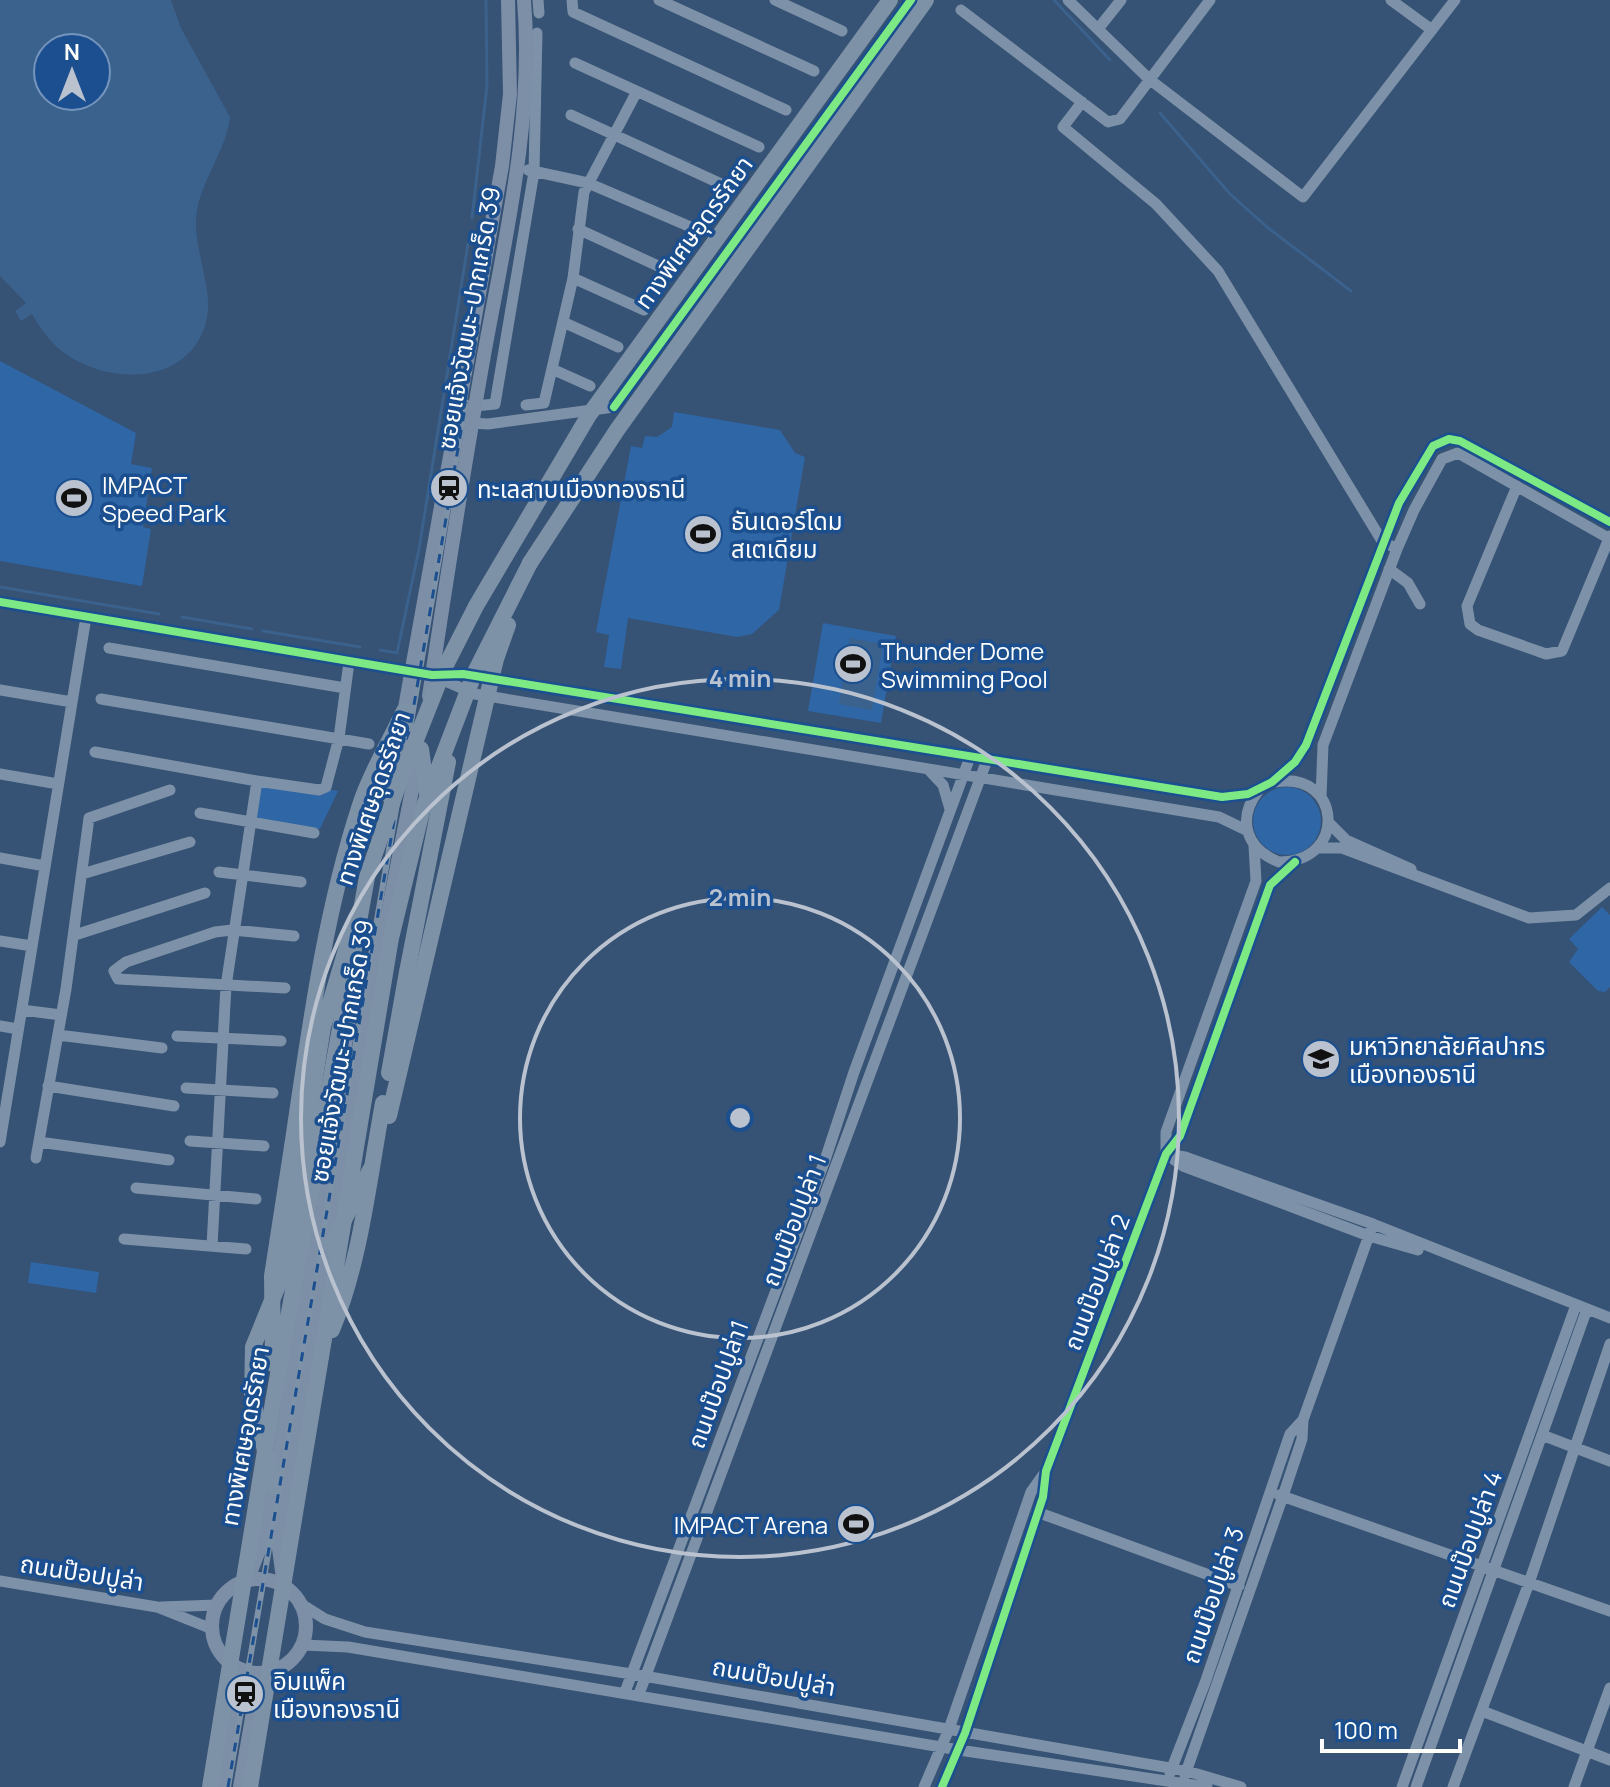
<svg xmlns="http://www.w3.org/2000/svg" width="1610" height="1787" viewBox="0 0 1610 1787" font-family="Manrope,'Noto Sans Thai',sans-serif">
<rect width="100%" height="100%" fill="#365274"/>
<path fill="#2f66a5" d="M0,361L136,433L131,464L152,468L143,527L151,529L142,586L0,561Z
M674,412L780,430L795,453L805,457L779,610L752,634L737,637L628,618L621,669L604,667L609,635L596,632L631,446L642,448L645,436L657,437L672,427Z
M823,623L896,636L881,723L808,711Z
M263,779L338,791L320,829L255,819Z
M1253 821a34 34 0 1 1 68 0a34 34 0 1 1-68 0Z
M1602,907L1610,915V987L1605,992L1598,991L1569,962L1578,949L1569,939Z
M31,1262L99,1272L96,1293L28,1283Z"/>
<path fill="#3b618d" fill-rule="evenodd" d="M0,0H171L181,28L230,117C226,153 197,185 196,221C195,258 217,294 204,329C183,385 110,384 67,355C52,345 41,330 32,314L21,321L15,311L26,303L0,276ZM96,48V96H48V48Z
M850,638L883,644L872,710L839,704Z"/>
<g fill="none" stroke-linecap="round" stroke-linejoin="round">
<path stroke="#3b618d" stroke-width="3" d="M1054,0L1110,60
M1160,113L1230,194L1267,227L1351,291
M472,218L487,86L486,0
M0,587L159,614
M182,617L252,629
M263,631L360,647
M380,650L397,653L419,549L468,244"/>
<path stroke="#7d92a8" stroke-width="11" d="M538,0L539,13
M572,0L573,12L786,110
M659,0L814,71
M775,0L842,31
M1068,0L1149,79L1303,197L1455,0
M1391,0L1432,30
M961,10L1108,122L1120,119L1210,0
M1098,29L1121,0
M575,63L759,147
M1082,102L1063,127L1156,204L1218,271L1382,541L1397,549
M571,115L730,188
M528,170L588,183L700,231
M578,229L671,272
M573,278L644,310
M563,322L618,347
M552,369L590,386
M526,405L544,403L573,278L584,192L636,93
M475,406L495,404L534,172L537,33
M471,423L488,424L614,407L911,0
M1517,486L1467,606L1470,624L1478,630L1546,654L1562,651L1610,536
M1389,569L1408,583L1420,604
M0,602L432,675L463,674L1222,797L1248,794L1272,782L1295,762L1306,745L1399,503L1433,446L1449,439L1460,441L1610,522
M109,648L345,688
M436,677L475,694L1219,817L1246,830
M0,690L72,702
M101,699L369,744
M95,752L257,781
M928,769L943,785L950,809
M0,774L58,784
M1259,790C1236,819 1246,849 1279,862C1349,862 1341,770 1275,782
M1321,797L1323,745L1397,549L1414,510L1442,459L1458,453L1610,539
M200,813L314,833
M1329,823L1346,840L1411,869
M1318,848H1342L1529,918L1576,915L1610,888
M0,858L45,866
M219,872L301,882
M82,874L190,842
M75,935L205,893
M0,941L32,946
M285,988L118,979L114,971L126,962L215,932L232,930L294,936
M22,1010L61,1015
M0,1026L18,1029
M58,1035L162,1048
M177,1036L281,1041
M48,1086L174,1106
M186,1088L273,1093
M190,1141L264,1146
M0,1142L86,617
M39,1142L169,1160
M1166,1153V1132L1256,881L1254,846
M1166,1154L1185,1157L1373,1224L1610,1318
M1169,1156L1183,1166L1369,1236L1418,1250
M36,1158L66,989L89,818L170,790
M136,1188L256,1199
M124,1239L246,1249
M212,1246L226,986L257,781L319,790L326,787L339,738L349,662
M1542,1435L1610,1461
M1279,1495L1610,1611
M1037,1512L1239,1586
M0,1581L157,1607L212,1629
M301,1604L325,1619L365,1632L644,1676L1187,1771L1241,1787
M161,1607L217,1605
M303,1645L348,1647L959,1750L1207,1787
M625,1692L825,1160L854,1072L970,757
M639,1694L987,760
M1482,1711L1610,1760
M1170,1773L1205,1683L1290,1434L1303,1420
M1185,1775L1283,1496L1302,1439L1303,1420L1373,1224
M924,1787L949,1729L1031,1492L1046,1471
M942,1787L965,1733L1043,1497L1046,1471L1166,1154L1180,1136L1270,885L1295,862
M1402,1787L1576,1305
M1416,1787L1587,1309
M1453,1787L1529,1583L1610,1344
M1574,1787L1610,1688"/>
<path stroke="#7d8ea7" stroke-width="14" d="M429,696C446,582 464,468 484,355C505,239 534,119 524,0
M389,797L502,166L510,94L508,0
M249,1576L263,1540L274,1488L350,1014
M283,1578L277,1534C325,1274 366,1014 419,756
M212 1626a47 47 0 1 1 94 0a47 47 0 1 1-94 0Z
M220,1787L236,1698L232,1669
M240,1787L254,1706L265,1681"/>
<path stroke="#7e92a7" stroke-width="16" d="M530,563L617,430L926,0
M421,749L427,794
M407,972L448,762
M292,1147C309,1033 324,915 360,805C370,773 390,741 404,711
M331,1245L370,1170
M302,1471L321,1357
M274,1488L252,1397L253,1347L284,1271L323,1027L353,926"/>
<g stroke="#7e92a7" stroke-width="6">
<path id="rail" d="M228,1787L466,402"/>
</g>
<use href="#rail" stroke="#1b4f8f" stroke-width="3" stroke-dasharray="9" stroke-linecap="butt"/>
<path stroke="#7e92a7" stroke-width="16" d="M389,1073L407,972
M389,1116L496,659L508,625
M332,1330C361,1260 369,1178 383,1103
M321,1357L391,938L422,811L475,672L530,563
M273,1364L272,1276L292,1147
M210,1787L273,1402L367,877L399,783L444,669L476,606L589,415L890,0
M250,1787L302,1471"/>
<g stroke="#1b4f8f" stroke-width="13">
<path id="cycleway" d="M614,407L911,0
M0,602L432,675L463,674L1222,797L1248,794L1272,782L1295,762L1306,745L1399,503L1433,446L1449,439L1460,441L1610,522
M942,1787L965,1733L1043,1497L1046,1471L1166,1154L1180,1136L1270,885L1295,862"/>
</g>
<use href="#cycleway" stroke="#7ce984" stroke-width="8"/>
</g>
<g fill="none" stroke="#b9c2ce" stroke-width="4">
<circle cx="740" cy="1118" r="220"/>
<circle cx="740" cy="1118" r="439"/>
</g>
<defs>
<g id="station-disc" transform="scale(2)"><circle r="9.5" fill="#b9c2ce" stroke="#1b4f8f"/><path d="M-3-6H3Q5-6 5-4V2Q5 4 3 4L4.5 6H3L1.5 4h-3L-3 6H-4.5L-3 4Q-5 4-5 2V-4Q-5-6-3-6ZM-3.5-4v3h7v-3ZM-3.5 1v1.5H-2V1ZM2 1v1.5H3.5V1Z" fill="#111"/></g>
<g id="stadium-disc" transform="scale(2)"><circle r="9.5" fill="#b9c2ce" stroke="#1b4f8f"/><path d="M0-5a6.5 5 0 1 0 0 10a6.5 5 0 1 0 0-10ZM-3.5-1.8h7v3.6h-7Z" fill="#111"/></g>
<g id="university-disc" transform="scale(2)"><circle r="9.5" fill="#b9c2ce" stroke="#1b4f8f"/><path d="M0-5L7-2L0 1L-7-2ZM-4 1L0 2.5L4 1V4Q0 6-4 4Z" fill="#111"/></g>
</defs>
<g fill-rule="evenodd">
<use href="#station-disc" x="449" y="488"/>
<use href="#stadium-disc" x="74" y="498"/>
<use href="#stadium-disc" x="703" y="534"/>
<use href="#stadium-disc" x="853" y="664"/>
<use href="#university-disc" x="1321" y="1059"/>
<use href="#stadium-disc" x="856" y="1524"/>
<use href="#station-disc" x="245" y="1694"/>
</g>
<g text-anchor="middle" dominant-baseline="central" stroke-width="7" stroke-linejoin="round" paint-order="stroke">
<g font-size="24" fill="#fff" stroke="#1b4f8f">
<text transform="translate(693 232) rotate(-54)">ทางพิเศษอุดรรัถยา</text>
<text transform="translate(468 318) rotate(-80)">ซอยแจ้งวัฒนะ-ปากเกร็ด 39</text>
<text transform="translate(372 798) rotate(-71)">ทางพิเศษอุดรรัถยา</text>
<text transform="translate(341 1051) rotate(-80)">ซอยแจ้งวัฒนะ-ปากเกร็ด 39</text>
<text transform="translate(793 1220) rotate(-69)">ถนนป๊อปปูล่า 1</text>
<text transform="translate(1096 1282) rotate(-69)">ถนนป๊อปปูล่า 2</text>
<text transform="translate(717 1384) rotate(-70)">ถนนป๊อปปูล่า1</text>
<text transform="translate(244 1436) rotate(-80)">ทางพิเศษอุดรรัถยา</text>
<text transform="translate(1469 1539) rotate(-70)">ถนนป๊อปปูล่า 4</text>
<text transform="translate(82 1572) rotate(9)">ถนนป๊อปปูล่า</text>
<text transform="translate(1212 1595) rotate(-71)">ถนนป๊อปปูล่า 3</text>
<text transform="translate(774 1676) rotate(10)">ถนนป๊อปปูล่า</text>
</g>
<g font-size="24" fill="#fff" stroke="#1b4f8f" text-anchor="start">
<text x="102" y="484">IMPACT<tspan x="102" dy="28">Speed Park</tspan></text>
<text x="477" y="488">ทะเลสาบเมืองทองธานี</text>
<text x="731" y="520">ธันเดอร์โดม<tspan x="731" dy="28">สเตเดียม</tspan></text>
<text x="881" y="650">Thunder Dome<tspan x="881" dy="28">Swimming Pool</tspan></text>
<text x="1349" y="1045">มหาวิทยาลัยศิลปากร<tspan x="1349" dy="28">เมืองทองธานี</tspan></text>
<text x="828" y="1524" text-anchor="end">IMPACT Arena</text>
<text x="273" y="1680">อิมแพ็ค<tspan x="273" dy="28">เมืองทองธานี</tspan></text>
</g>
</g>
<circle cx="740" cy="1118" r="12" fill="#b9c2ce" stroke="#1b4f8f" stroke-width="4"/>
<g font-size="24" text-anchor="middle" font-weight="bold" fill="#b9c2ce" stroke="#1b4f8f" stroke-width="7" stroke-linejoin="round" paint-order="stroke">
<text x="740" y="687">4 min</text>
<text x="740" y="906">2 min</text>
</g>
<g transform="translate(72 72)"><circle r="38" fill="#1b4f8f" stroke="#7695bc" stroke-width="2"/>
<path d="M0-6L14 30L0 20L-14 30Z" fill="#b9c2ce"/>
<text y="-12" font-size="22" font-weight="bold" text-anchor="middle" fill="#ffffff">N</text>
</g>
<path d="M1322 1739v12h138v-12" fill="none" stroke="#ffffff" stroke-width="4"/>
<text x="1334" y="1739" font-size="24" fill="#ffffff" stroke="#1b4f8f" stroke-width="6" paint-order="stroke">100 m</text>
</svg>
